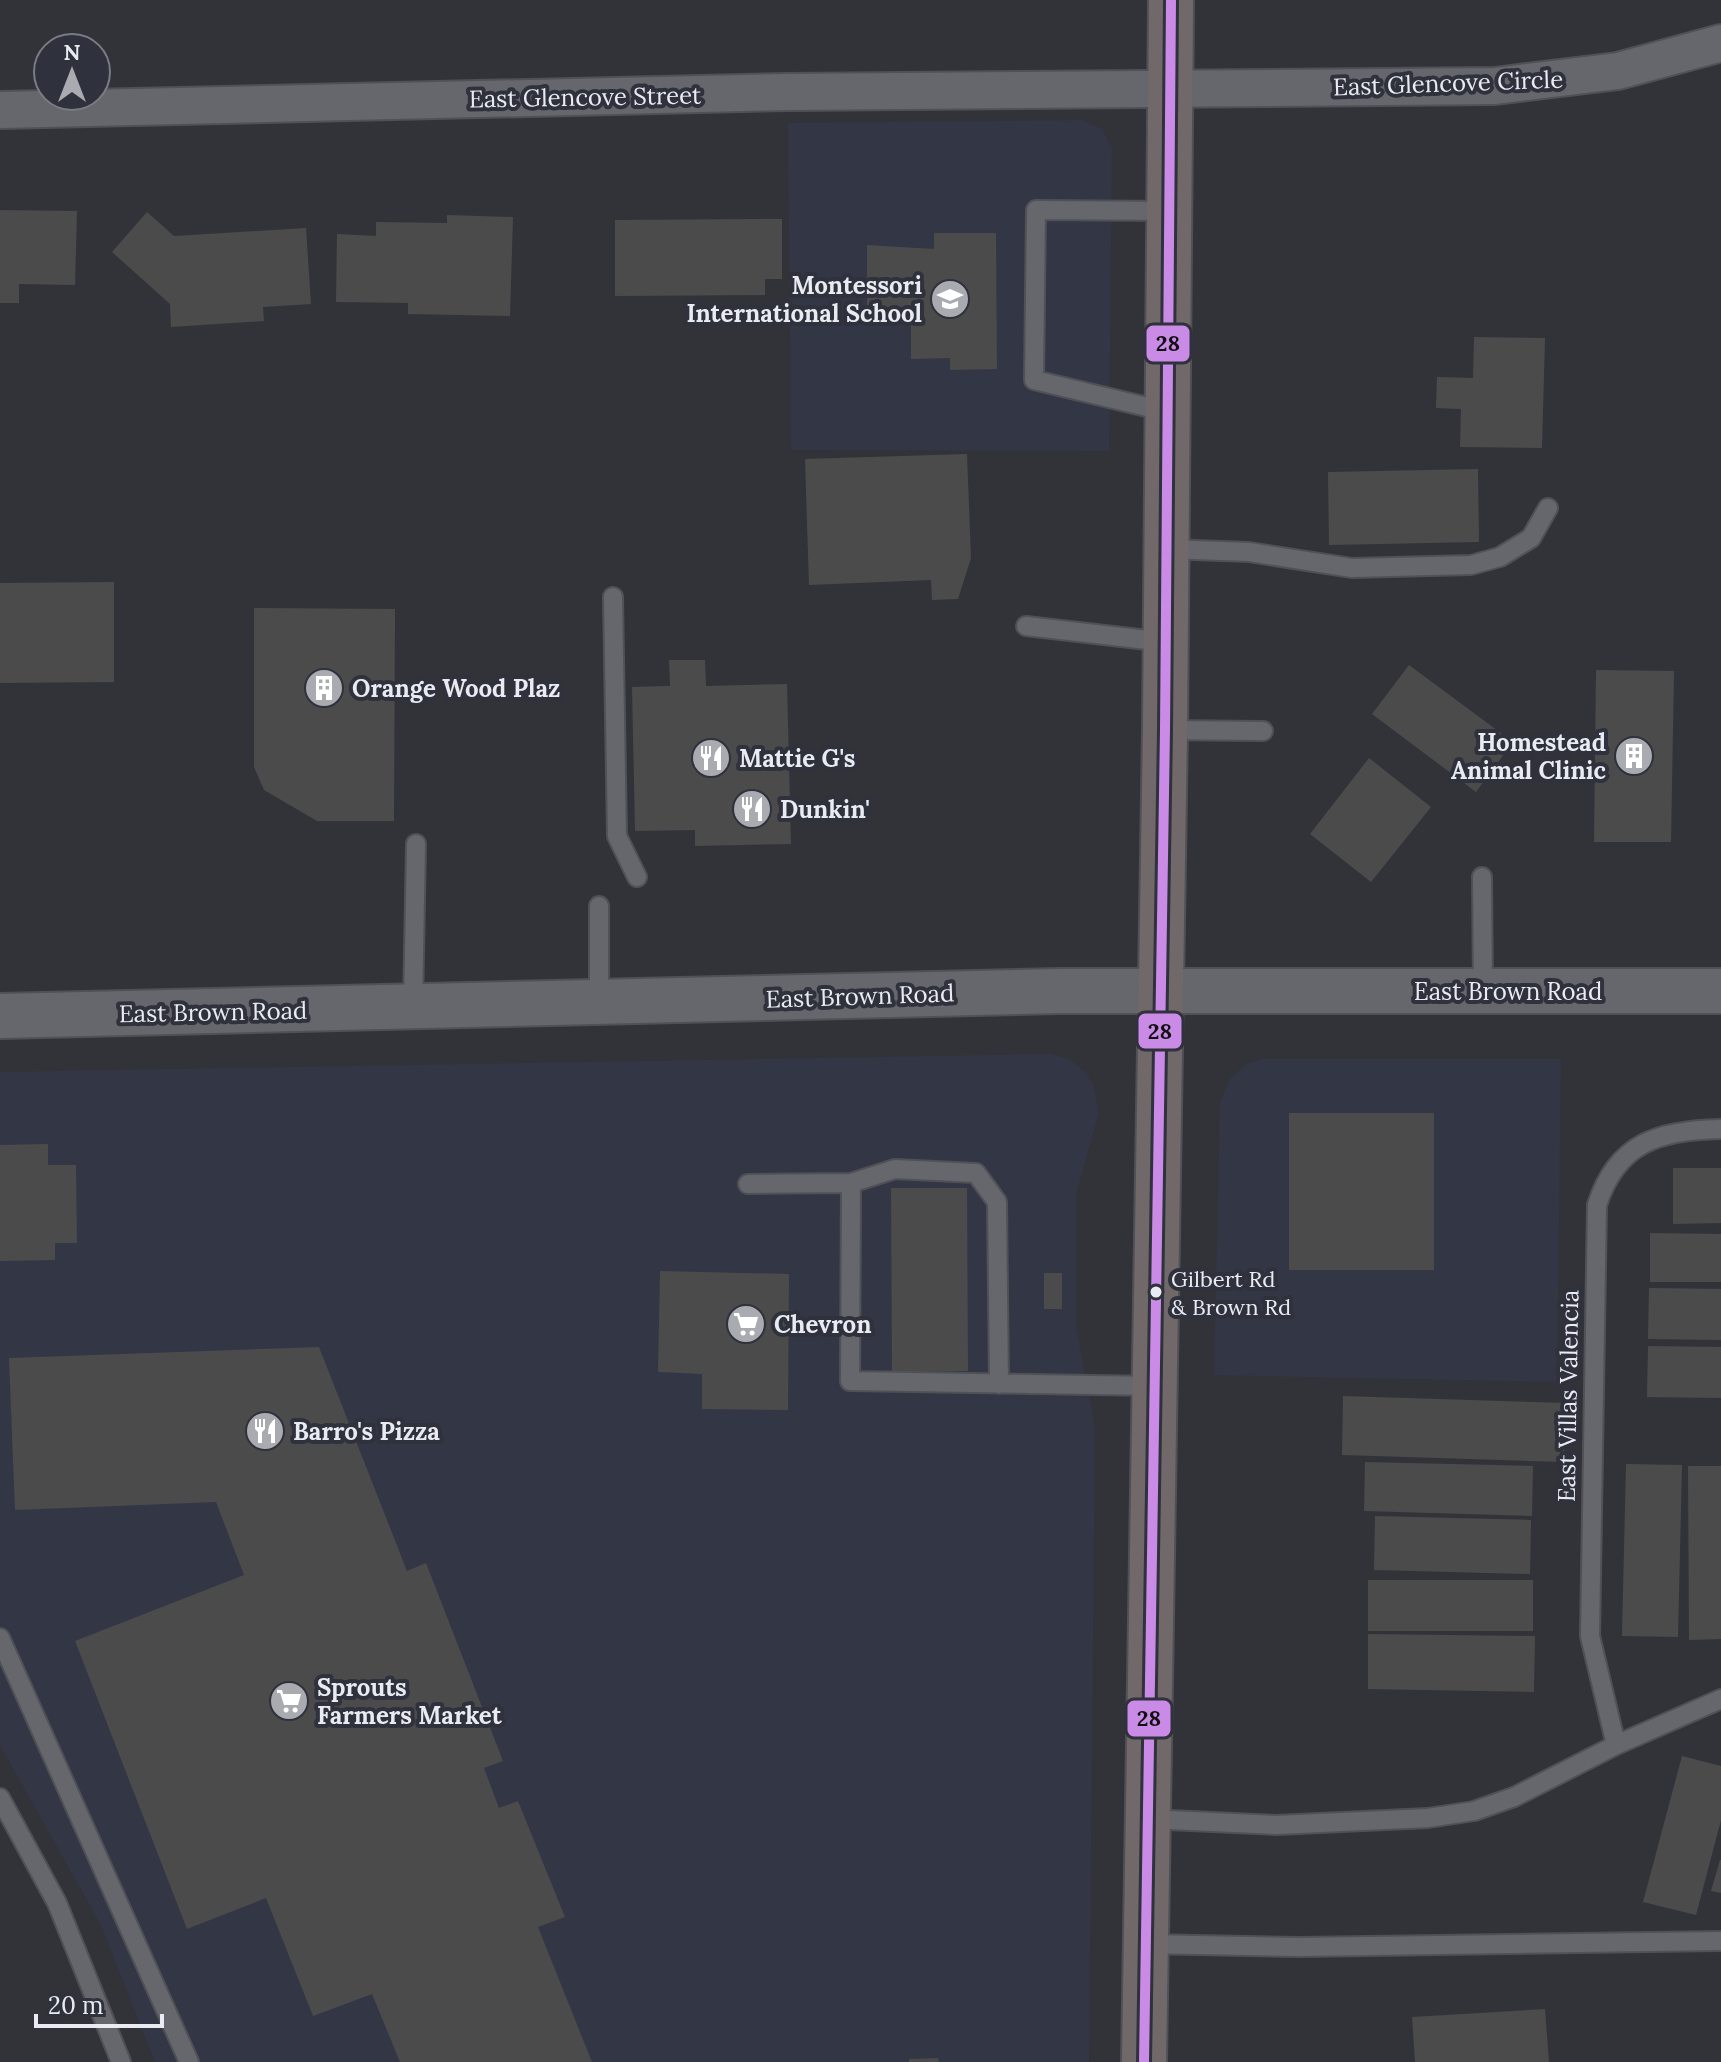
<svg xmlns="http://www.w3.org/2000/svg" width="1721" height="2062" viewBox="0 0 1721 2062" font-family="Lora,serif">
<rect width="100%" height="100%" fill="#323339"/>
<path fill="#333645" d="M1082,120L1102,129L1112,149L1109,451L791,450L788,123Z
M1051,1054L1069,1059L1084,1071L1093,1084L1099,1112L1076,1195V1327L1095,1427L1089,2062H155L101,1925L0,1745V1072Z
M1263,1059H1561L1557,1382L1214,1375L1220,1104L1229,1080L1246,1064Z"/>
<path fill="#4c4b4c" d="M0,210L77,211L75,285L19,284V303H0Z
M147,212L174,236L306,228L311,304L263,307L264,321L171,327L170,304L112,252Z
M447,215L513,217L510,316L408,314V303L336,302L337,234L376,236V222L447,223Z
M782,219V279H765V295L615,296V220Z
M934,233H996L997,369L950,370V358L911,359V307H867V245L934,249Z
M1474,337L1545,338L1542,448L1460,447L1461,409L1436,408L1437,377L1473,378Z
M967,454L971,558L958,599L932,600L931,580L809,585L805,459Z
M1478,469L1479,542L1329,545L1328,472Z
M114,582V682L0,683V583Z
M254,608L395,609L394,821H317L264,790L254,767Z
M669,660H705L706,686L787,684L791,844L695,846V830L635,831L632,687L670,686Z
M1409,665L1513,742L1476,792L1372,714Z
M1596,670L1674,671L1671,842H1594Z
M1369,758L1431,807L1371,882L1310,834Z
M1289,1113H1434V1270H1289Z
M48,1144V1165H76L77,1243H55V1260L0,1261V1145Z
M1673,1168H1721V1223L1673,1224Z
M891,1188H967L968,1371L892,1372Z
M1650,1233L1721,1234V1282H1650Z
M660,1271L789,1274L788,1410L702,1409V1374L658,1372Z
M1044,1273H1062V1309H1044Z
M1649,1288L1721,1289V1340L1648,1339Z
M1648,1346L1721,1347V1398L1647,1397Z
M319,1347L407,1571L426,1563L503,1761L484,1768L499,1808L518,1801L565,1917L538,1927L592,2062H400L372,1994L313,2016L266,1898L187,1929L75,1641L244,1575L216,1502L15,1510L9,1358Z
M1343,1396L1566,1403L1564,1462L1342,1455Z
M1365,1462L1533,1466L1532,1516L1364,1511Z
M1626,1464L1682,1465L1678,1637L1622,1636Z
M1688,1466H1721V1639L1689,1640Z
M1375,1516L1531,1520L1530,1574L1374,1570Z
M1368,1580H1533V1631H1368Z
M1368,1634L1535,1636L1534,1692L1368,1689Z
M1682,1756L1721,1766V1820L1696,1915L1643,1902Z
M1720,1860H1721V1893L1711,1891Z
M1545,2009L1549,2062H1415L1412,2017Z
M938,2058L939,2062H909V2059Z"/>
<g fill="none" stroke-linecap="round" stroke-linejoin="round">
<g stroke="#505157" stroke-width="22">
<path id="lane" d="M1168,412L1034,380L1036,210L1171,211
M1166,549L1249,552L1352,568L1471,565L1500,557L1531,538L1548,508
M613,597L617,836L637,877
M1026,626L1165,642
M1165,730L1263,731
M1482,877L1483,991
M599,1002V906
M413,1007L416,844
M851,1183L895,1169L976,1173L997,1202L999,1384
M748,1184L851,1183L850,1381L1155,1386
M0,1638L189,2062
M1616,1745L1590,1636L1597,1205C1617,1142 1660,1130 1721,1129
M0,1798L57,1903L121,2062
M1148,1819L1277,1825L1428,1818L1474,1811L1514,1797L1616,1745L1721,1699
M1146,1944L1299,1947L1721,1941"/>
</g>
<g stroke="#505157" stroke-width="40">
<path id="street" d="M0,110L788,92L1495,86L1618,71L1721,43"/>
</g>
<g stroke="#505157" stroke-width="48">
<path id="secondary" d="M0,1016L1060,991H1721"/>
</g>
<g stroke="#505157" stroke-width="48">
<path id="primary" d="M1144,2062L1165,730L1171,0"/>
</g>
<use href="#lane" stroke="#66676c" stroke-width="18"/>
<use href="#street" stroke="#66676c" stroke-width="36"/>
<use href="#secondary" stroke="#66676c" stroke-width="44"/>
<use href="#primary" stroke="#716969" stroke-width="44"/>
<g stroke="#2f313c" stroke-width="16">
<path id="bus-1" d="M1144,2062L1165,730L1171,0"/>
</g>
<use href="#bus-1" stroke="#ca8be6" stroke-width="10"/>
</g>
<defs>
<g id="school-disc" transform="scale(2)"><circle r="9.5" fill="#a9abb1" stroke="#2f313c"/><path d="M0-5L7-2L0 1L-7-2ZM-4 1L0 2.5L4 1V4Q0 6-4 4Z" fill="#fff"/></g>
<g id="building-disc" transform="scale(2)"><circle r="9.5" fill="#a9abb1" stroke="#2f313c"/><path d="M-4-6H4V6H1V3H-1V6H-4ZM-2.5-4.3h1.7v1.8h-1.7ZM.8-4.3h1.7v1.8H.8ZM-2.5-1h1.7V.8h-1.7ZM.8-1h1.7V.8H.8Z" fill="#fff"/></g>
<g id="restaurant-disc" transform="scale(2)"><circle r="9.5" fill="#a9abb1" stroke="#2f313c"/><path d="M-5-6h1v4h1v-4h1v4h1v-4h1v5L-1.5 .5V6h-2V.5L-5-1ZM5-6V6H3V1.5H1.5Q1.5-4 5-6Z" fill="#fff"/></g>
<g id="supermarket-disc" transform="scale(2)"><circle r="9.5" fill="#a9abb1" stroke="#2f313c"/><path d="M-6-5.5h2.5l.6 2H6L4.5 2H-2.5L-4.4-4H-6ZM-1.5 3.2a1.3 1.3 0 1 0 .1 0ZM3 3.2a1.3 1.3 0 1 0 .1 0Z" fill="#fff"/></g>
</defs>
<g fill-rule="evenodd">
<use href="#school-disc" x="950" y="299"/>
<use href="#building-disc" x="324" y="688"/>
<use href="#building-disc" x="1634" y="756"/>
<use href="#restaurant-disc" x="711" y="758"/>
<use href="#restaurant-disc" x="752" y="809"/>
<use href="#supermarket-disc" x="746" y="1324"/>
<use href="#restaurant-disc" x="265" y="1431"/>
<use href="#supermarket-disc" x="289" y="1701"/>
</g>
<circle fill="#e9ebf2" stroke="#2f313c" stroke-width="3" cx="1156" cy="1292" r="7"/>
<g text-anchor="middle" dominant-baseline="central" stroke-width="8" stroke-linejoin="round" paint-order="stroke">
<g font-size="22" fill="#e9ebf2" stroke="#2f313c" text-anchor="start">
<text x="1171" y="1279">Gilbert Rd<tspan x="1171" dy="28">&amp; Brown Rd</tspan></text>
</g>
<g font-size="24" fill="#e9ebf2" stroke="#2f313c">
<text transform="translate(1448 83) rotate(-2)">East Glencove Circle</text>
<text transform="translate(585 97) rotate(-1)">East Glencove Street</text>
<text x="1508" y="991">East Brown Road</text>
<text transform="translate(860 996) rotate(-2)">East Brown Road</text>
<text transform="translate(213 1012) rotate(-1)">East Brown Road</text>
<text transform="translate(1568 1396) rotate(-89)">East Villas Valencia</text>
</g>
<g font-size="24" font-weight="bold" fill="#e9ebf2" stroke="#2f313c" text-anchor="start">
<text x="922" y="285" text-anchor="end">Montessori<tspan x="922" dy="28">International School</tspan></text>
<text x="352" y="688">Orange Wood Plaz</text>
<text x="1606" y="742" text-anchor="end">Homestead<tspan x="1606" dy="28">Animal Clinic</tspan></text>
<text x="739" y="758">Mattie G's</text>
<text x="780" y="809">Dunkin'</text>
<text x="774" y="1324">Chevron</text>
<text x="293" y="1431">Barro's Pizza</text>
<text x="317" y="1687">Sprouts<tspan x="317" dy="28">Farmers Market</tspan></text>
</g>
</g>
<g stroke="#2f313c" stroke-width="3">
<rect x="1145" y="324" width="46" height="39" rx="8" fill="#ca8be6"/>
<rect x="1137" y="1012" width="46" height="38" rx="8" fill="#ca8be6"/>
<rect x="1126" y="1699" width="46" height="39" rx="8" fill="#ca8be6"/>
</g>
<g font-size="22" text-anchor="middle" font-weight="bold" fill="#111">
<text x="1168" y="351">28</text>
<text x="1160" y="1039">28</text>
<text x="1149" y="1726">28</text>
</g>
<g transform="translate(72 72)"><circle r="38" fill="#2f313c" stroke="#797b85" stroke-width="2"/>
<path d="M0-6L14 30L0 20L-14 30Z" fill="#a9abb1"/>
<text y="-12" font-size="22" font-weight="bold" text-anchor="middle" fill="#e9ebf2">N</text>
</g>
<path d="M36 2014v12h126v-12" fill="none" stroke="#e9ebf2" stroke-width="4"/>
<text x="48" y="2014" font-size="24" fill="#e9ebf2" stroke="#2f313c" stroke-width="6" paint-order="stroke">20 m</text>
</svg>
